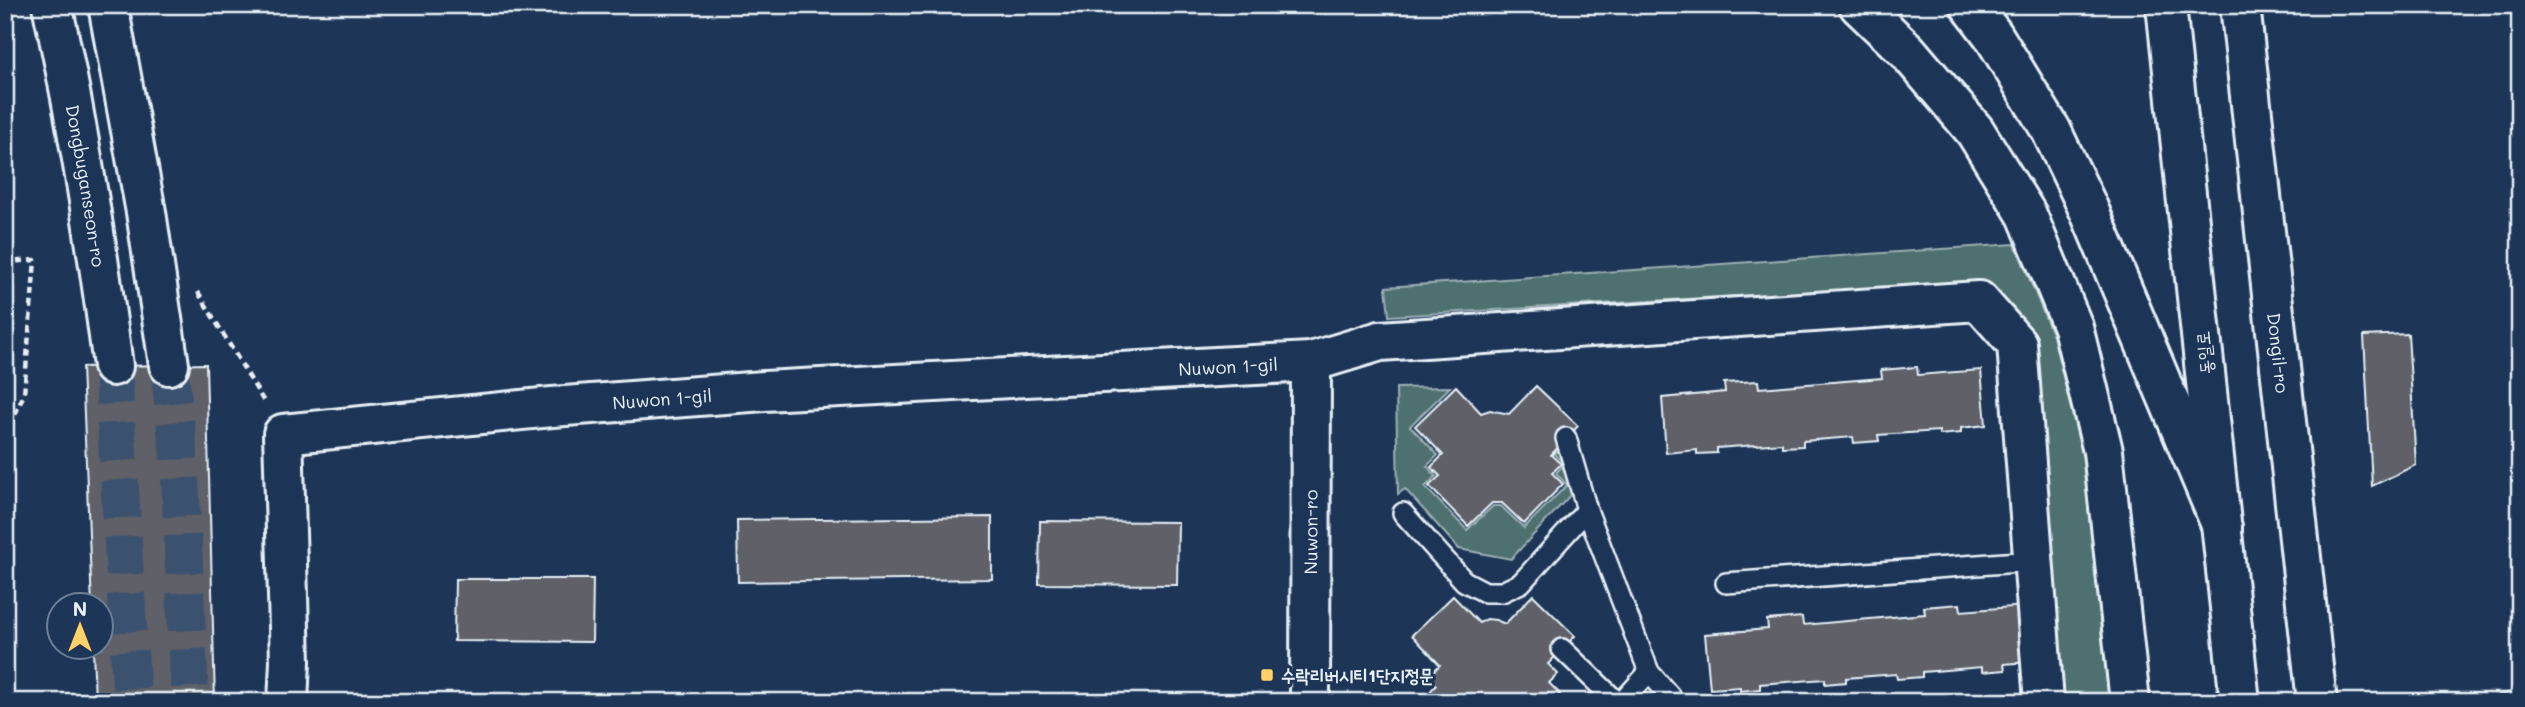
<svg xmlns="http://www.w3.org/2000/svg" width="2525" height="707" viewBox="0 0 2525 707" font-family="Mali,'Poor Story',sans-serif">
<rect width="100%" height="100%" fill="#1d3557"/>
<filter id="ink" filterUnits="userSpaceOnUse"><feTurbulence type="fractalNoise" baseFrequency=".0143" numOctaves="2"/><feDisplacementMap in="SourceGraphic" scale="14" xChannelSelector="R" yChannelSelector="G"/><feConvolveMatrix kernelMatrix="1 2 1 2 8 2 1 2 1" color-interpolation-filters="sRGB"/></filter>
<g filter="url(#ink)">
<path fill="#50706f" stroke="#9cb0b4" stroke-width="2" d="M2015,244L2053,336L2083,458L2109,702H2060L2032,336L1982,282L1389,316L1386,287Z
M1450,387L1410,426L1438,455L1427,466L1436,476L1425,487L1467,530L1493,506H1501L1524,528L1567,485L1556,473L1564,464L1554,454L1563,446L1575,490L1511,559L1459,549L1405,489L1398,494L1396,388Z"/>
<path fill="#5e6168" stroke="#e8f1f8" stroke-width="2" d="M2408,334L2416,465L2372,486L2364,336Z
M206,364L215,702H95L93,648H102V606H92L82,367Z
M1917,367L1918,375L1981,370L1986,425L1961,428V433L1939,435V431L1878,435L1879,441L1854,443L1853,437L1803,441V446L1782,447V443L1717,448V453L1697,454V450L1666,453L1662,398L1725,392L1724,383L1758,381L1759,388L1882,378L1881,370Z
M1456,386L1481,413L1490,410L1509,414L1536,386L1578,426L1551,455L1561,464L1552,473L1563,484L1524,524L1502,503H1492L1468,526L1429,486L1440,476L1431,467L1443,455L1415,426Z
M992,517V579L738,582L737,520Z
M1040,521L1178,522L1177,585L1039,584Z
M455,579H593L592,642L454,641Z
M1533,595L1575,636L1548,664L1558,674L1549,683L1560,694L1553,702H1431L1426,696L1436,685L1427,677L1440,665L1412,635L1453,596L1479,623L1487,619L1496,620L1505,624Z
M1960,604L1961,611L2025,606L2029,662L2004,664L2005,670L1982,672V667L1922,672V677L1897,679L1896,674L1846,678V682L1825,684V679L1760,684V689L1740,691V687L1710,689L1705,634L1768,629L1767,620L1802,617L1803,625L1925,614L1924,607Z
M2520,690V702H2472Z"/>
<g fill="none" stroke-linecap="round" stroke-linejoin="round">
<path stroke="#3b516f" stroke-width="38" stroke-dasharray="38 19" stroke-linecap="butt" d="M169,365L179,456L190,702
M113,366L132,702"/>
<g stroke="#e8f1f8" stroke-width="24">
<path id="lane" d="M1566,438L1587,510L1649,672L1675,702
M1403,513L1464,581L1485,592H1502L1521,583L1587,510
M1726,583L2033,561
M1562,649L1617,702
M1622,702L1649,672"/>
</g>
<g stroke="#e8f1f8" stroke-width="44">
<g id="street">
<path d="M1859,5L1908,52L1975,131L2027,215L2073,327L2103,451L2130,702"/>
<path id="s1" d="M288,702L290,661L283,434L552,407L764,391L1311,362L1380,341L1979,301L2017,344L2044,702"/>
<path id="s2" d="M1310,702L1311,362"/>
</g>
</g>
<g stroke="#e8f1f8" stroke-width="44">
<g id="primary">
<path d="M2166,5L2240,702"/>
<path id="s3" d="M2240,5L2317,702"/>
</g>
</g>
<g stroke="#e8f1f8" stroke-width="44">
<g id="highway">
<path id="s4" d="M52,5C79,126 97,244 113,366"/>
<path d="M108,5L146,212L169,365"/>
<path d="M1970,5L1993,35L2051,130L2089,210L2222,527"/>
</g>
</g>
<path stroke="#e8f1f8" stroke-width="4.5" stroke-dasharray="7 5" stroke-linecap="butt" d="M5,262L35,260L24,394L5,438
M198,292L266,405"/>
<use href="#lane" stroke="#1d3557" stroke-width="19"/>
<use href="#street" stroke="#1d3557" stroke-width="38"/>
<use href="#primary" stroke="#1d3557" stroke-width="38"/>
<use href="#highway" stroke="#1d3557" stroke-width="38"/>
</g>
</g>
<rect fill="#ffd166" stroke="#1d3557" stroke-width="2.5" x="1260" y="668" width="14" height="14" rx="3.5"/>
<g text-anchor="middle" dominant-baseline="central" stroke-width="6" stroke-linejoin="round" paint-order="stroke">
<g font-size="18" fill="#e8f1f8" stroke="#1d3557">
<text stroke="none"><textPath href="#s4" startOffset="184">Dongbuganseon-ro</textPath></text>
<text transform="translate(2204 353) rotate(-96)">동일로</text>
<text stroke="none"><textPath href="#s3" startOffset="350">Dongil-ro</textPath></text>
<text stroke="none"><textPath href="#s1" startOffset="1216">Nuwon 1-gil</textPath></text>
<text stroke="none"><textPath href="#s1" startOffset="649">Nuwon 1-gil</textPath></text>
<text stroke="none"><textPath href="#s2" startOffset="170">Nuwon-ro</textPath></text>
</g>
<g font-size="18" font-weight="bold" fill="#e8f1f8" stroke="#1d3557" text-anchor="start">
<text x="1281" y="675">수락리버시티1단지정문</text>
</g>
</g>
<rect width="2525" height="707" fill="none" stroke="#1d3557" stroke-width="28"/>
<rect x="14" y="14" width="2497" height="679" fill="none" stroke="#e8f1f8" stroke-width="2.5" filter="url(#ink)"/>
<g transform="translate(80 626)"><circle r="33" fill="#1d3557" stroke="#6e8097" stroke-width="2"/>
<path d="M0-5L12 26L0 18L-12 26Z" fill="#ffd166"/>
<text y="-10" font-size="19" font-weight="bold" text-anchor="middle" fill="#e8f1f8">N</text>
</g>
</svg>
